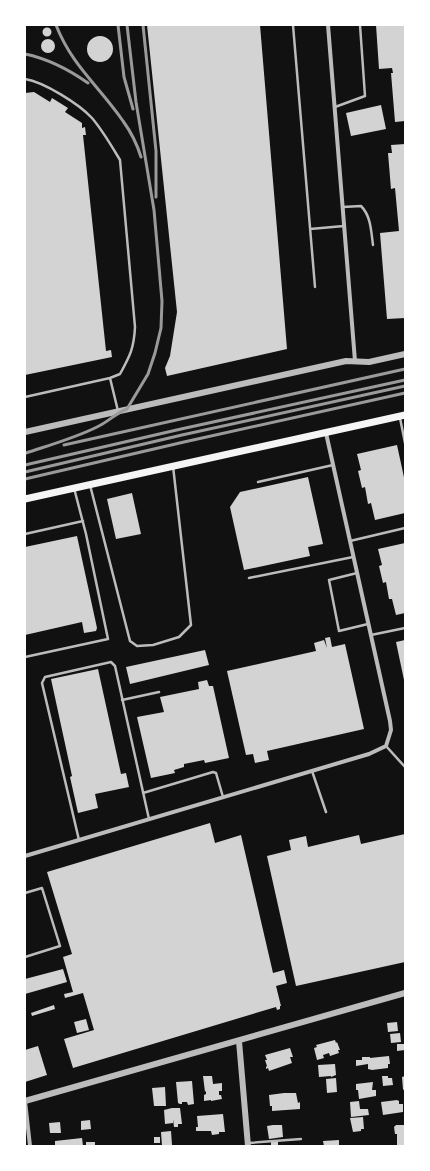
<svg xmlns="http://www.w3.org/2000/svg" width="430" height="1171" viewBox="0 0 430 1171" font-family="'Roboto Serif',serif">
<rect width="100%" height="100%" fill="#111"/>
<path fill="#d3d3d3" d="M147,25H260L287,349L167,376L165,368L170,356L177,312Z
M376,25H405V121L395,122L391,73H393L392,68L379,69Z
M42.5 32a4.5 4.5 0 1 1 9 0a4.5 4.5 0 1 1-9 0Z
M87 49a13 13 0 1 1 26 0a13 13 0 1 1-26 0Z
M41 46a7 7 0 1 1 14 0a7 7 0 1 1-14 0Z
M34,92L50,102L52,98L68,108L65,112L82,123V128L85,127L86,135H83L106,351L111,350L112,357L25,375V93Z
M381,105L386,129L351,136L346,113Z
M405,144V318L387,319L380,233L399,231L395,188L391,189L388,153H392L391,145Z
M397,445L405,482V513L375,520L371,503L368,504L365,487L362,488L358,471L361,470L357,454Z
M308,477L323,544L308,547L310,556L244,570L230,507L240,492Z
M132,493L141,534L116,539L107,499Z
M77,536L97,628L96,631L84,633L82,622L25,635V547Z
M405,543V613L396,615L392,599H389L386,582L383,583L379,566L382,565L378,549Z
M330,637L332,647L345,644L364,729L267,751L269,760L255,763L253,754L246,755L227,671L316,651L314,643L324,640L327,648L325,638Z
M405,640V680H404L396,642Z
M205,650L209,665L130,684L126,667Z
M98,669L121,774L126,773L129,787L95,794L98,808L78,813L70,777L72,776L51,679Z
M207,680L209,686H213L229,758L205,763L204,760L184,764V767L174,770L175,773L151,778L137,717L164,712L160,697L199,689L198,682Z
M210,823L215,843L241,835L273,973L284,970L287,983L276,986L281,1006H280V1009L277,1010L276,1007L73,1068L64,1039L94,1030L83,993L65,998L64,994L73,992L63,957L72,954L47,872Z
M405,834V962L296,986L267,856L291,850L289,840L306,836L308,847L359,835L361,844Z
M63,969L67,982L25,994V979Z
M54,1005L55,1009L32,1016L31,1013Z
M86,1019L89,1030L77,1033L74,1022Z
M397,1022L398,1031L388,1032L387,1023Z
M400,1033L401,1042L391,1043L390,1034Z
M335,1040L336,1043L337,1042L340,1050H338L339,1053L330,1056L329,1053L323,1055L324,1058L317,1060L314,1048L317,1047L316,1045Z
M397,1044H405V1050L397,1051Z
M38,1046L47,1075L25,1082V1050Z
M290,1048L293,1057H290L292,1063L269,1071L268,1068L266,1069V1067L267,1066L265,1060H267L265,1055Z
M389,1056L390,1064H388V1068L372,1070L368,1069V1064L356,1066V1060H362V1057H370V1058Z
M335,1064L336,1075L331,1077V1076L319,1077L318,1065Z
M203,1076H212L213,1084L222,1083V1091H219V1095H221L222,1099L211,1101V1100L204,1101V1095L206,1094V1091L205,1092Z
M382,1076H388V1078H392L393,1085L383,1086Z
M405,1076V1089L403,1090L402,1077Z
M336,1078L337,1092L327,1093L326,1079Z
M192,1081L194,1104L188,1105L187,1102H182V1104H180L178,1103L176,1082Z
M373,1082L372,1090H376V1096L359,1099L358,1090H356V1084Z
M165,1087L166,1106H154L152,1088Z
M284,1093H296L298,1103L300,1102V1109L272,1111V1106H270L269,1095Z
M397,1100L399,1101V1104H403V1112L383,1115L381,1102Z
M359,1101L360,1109H368L369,1115L351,1117L350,1102Z
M172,1108H180L182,1124H178V1127H174L173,1119V1123L165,1124L164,1110Z
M223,1114L225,1132H219V1134L212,1135L211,1131H196V1127H198L197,1116Z
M363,1117L364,1129H361V1131L353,1132L350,1118Z
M90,1120L91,1129L81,1130V1121Z
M60,1122L61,1133H50L49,1123Z
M273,1125H282L283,1137L269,1139L267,1126Z
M396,1125H405V1146H397V1134H395L394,1127Z
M171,1131L172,1145L162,1146L161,1132Z
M154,1137H160V1143H154Z
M82,1138L83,1146H51V1145H55V1141Z
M339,1140V1146H324L323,1141Z
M86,1142H95V1146H86Z
M271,1142H278V1146H271Z"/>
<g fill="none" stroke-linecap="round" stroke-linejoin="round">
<path stroke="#bcbcbc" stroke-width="2.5" d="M293,25L315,287
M25,79C44,82 79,104 92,118C103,131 111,145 120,160L135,327C134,348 130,356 120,374L110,378
M335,107L365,96L360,25
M343,207L361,206C371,216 371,231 373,245
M310,229L344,226
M25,397L110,378L118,411
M400,418L405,443
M258,482L333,465
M90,485L130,641L137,646L153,645L179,637L191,625L173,466
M25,534L83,521
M350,541L405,528
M357,573L329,580L339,631L368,624
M249,578L353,557
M371,635L405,628
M25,657L108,639L86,534L74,488
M122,700L159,692
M386,746L405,767
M312,771L326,812
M143,793L213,772L216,773L223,797
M79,840L42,683L45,677L111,662L115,666L149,819
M25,893L42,888L60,946L25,957
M248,1143L301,1139"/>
<path stroke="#bcbcbc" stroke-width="4" d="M328,25L355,361
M25,856L369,754L386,746L391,730L390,721L326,433
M25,1101L30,1146"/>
<path stroke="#bcbcbc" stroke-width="6" d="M25,432L346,361L369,362L405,354
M239,1041L248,1146
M25,1101L405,993"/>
<path stroke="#f5f5f5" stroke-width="7" d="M25,499L405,415"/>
<path stroke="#9a9a9a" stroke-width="3" d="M56,25C72,66 99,86 123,121C131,132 137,144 141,157
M118,25L124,77L133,109
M143,25L156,151V197
M25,54C49,59 68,69 88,83
M64,445L405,369
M26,453C50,445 75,438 97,427C108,422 116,413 127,409L148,374L155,353L161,328L162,301L154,210L136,102L127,25
M25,465L181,429L405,380
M25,472L182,435L405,386
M25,479L184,442L405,393"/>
</g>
<rect width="430" height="1171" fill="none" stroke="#ffffff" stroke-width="52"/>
</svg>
